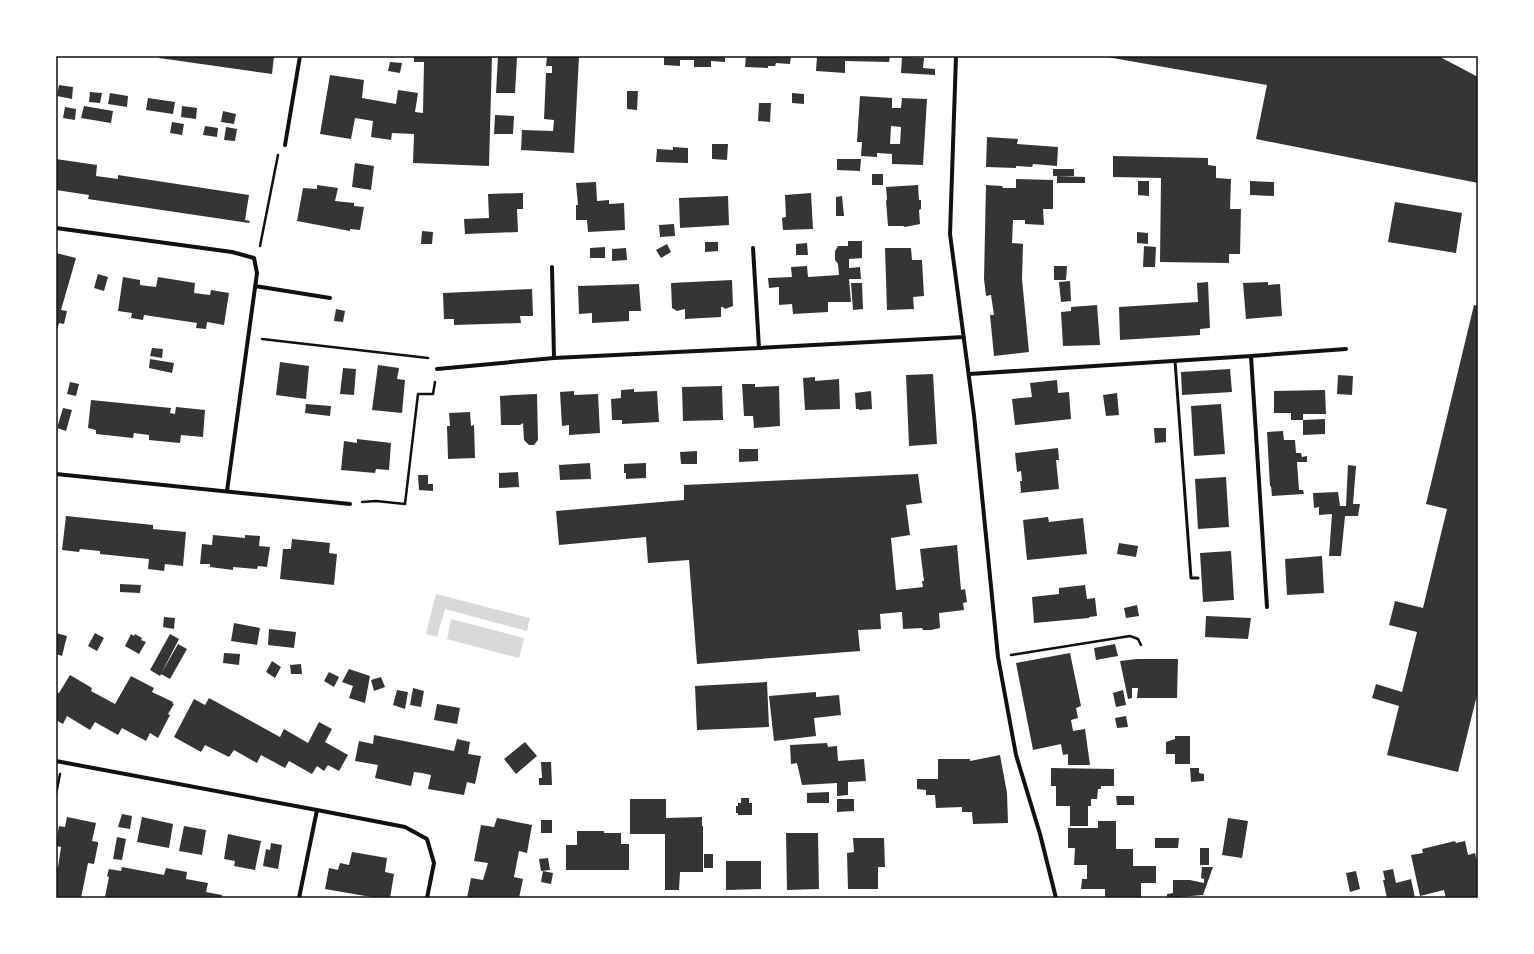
<svg xmlns="http://www.w3.org/2000/svg" width="1534" height="954" viewBox="0 0 1534 954" font-family="'Varela Round',sans-serif">
<rect width="100%" height="100%" fill="#fff"/>
<path fill="#d9d9d9" d="M436,594L530,618L527,631L445,609L437,637L426,634Z
M451,619L524,638L519,658L447,639Z"/>
<path fill="#353535" fill-rule="evenodd" d="M160,56H274L272,74L159,58Z
M414,56H492L489,166L413,163L414,134L392,133L391,140L371,137L373,121L355,118L351,139L320,134L330,75L364,80L362,98L396,104L398,90L418,93L415,112L423,113L424,62H414Z
M498,56L517,57L515,93H496Z
M547,56H579L574,153L521,150L522,130L553,131L554,120L544,119L546,73H552V66H546Z
M664,56H725V62L711,61V67H694V60H680V66L664,65Z
M746,56H791L790,64L776,63L775,66H768V68L745,67Z
M817,56H890L889,62L845,61V73L816,71Z
M1101,56H1442V58L1478,77V183L1256,139L1267,85Z
M902,57L924,58L923,68L935,69V75L901,73Z
M390,62L402,63L400,73L388,71Z
M59,85L73,87L72,99L57,96Z
M627,91H638L637,110L627,109Z
M90,92L102,93L100,103L89,102Z
M110,93L128,96L127,107L108,104Z
M792,93L804,94V104L792,103Z
M860,96L892,98V108H901L902,98L927,99L923,165L892,164V154L877,153V157L861,156L862,142H857ZM891,126L901,127L900,144H890Z
M148,98L175,102L173,114L146,110Z
M759,103H771L770,122L758,121Z
M84,106L113,111L111,123L81,118Z
M182,106L197,108L196,119L181,117Z
M65,107L76,109L75,120L63,118Z
M223,111L236,114L234,124L221,122Z
M495,115L514,116L513,134H494Z
M172,122L184,124L182,135L170,133Z
M205,126L218,128L217,137L203,135Z
M226,127L237,129L235,141L224,140Z
M987,137L1018,139L1017,144L1058,147L1057,166L1033,164L1032,167L1016,166V168L986,167Z
M712,144H728L727,160L712,159Z
M673,147L688,148V163L656,162L657,149L673,150Z
M1113,156L1208,158V165L1216,166V178L1231,179L1230,209H1241L1240,254H1229V263L1160,262L1161,178L1113,177Z
M56,159L97,165L96,176L118,179V175L249,195L245,220L250,221L249,223L88,199L89,195L56,190Z
M837,159H861L860,171L837,170Z
M355,163L374,166L371,190L352,187Z
M1053,169H1074V176H1053Z
M872,174H883V185H872Z
M1057,176L1085,177V183H1057Z
M1016,179L1053,180V209H1043L1044,225L1025,224V220H1013L1012,243L1023,244L1022,279L1029,352L994,356L990,315H994L991,295L986,296L984,279L986,185L1002,186L1003,188H1016Z
M1138,181H1149V196L1138,195Z
M1250,181L1274,182V196L1250,195Z
M596,182L597,201L609,200V204L624,203L625,230L588,232L587,220H576V205H578L576,183Z
M317,185L338,188L335,201L354,203V206L364,207L360,230L350,229V231L297,221L303,188L317,189Z
M918,185L919,200H921V209L919,210L920,224L905,227L903,226H888L886,201L887,199L886,187Z
M523,193V209H517L518,232L465,234L464,219L489,218L488,194Z
M811,193L813,229L783,230L782,218L786,217L785,195Z
M728,196L729,225L680,228L679,198Z
M842,196L844,216H836V197Z
M1395,202L1462,213L1456,253L1388,242Z
M674,224L675,236L660,237L659,225Z
M422,231L433,232L432,244H421Z
M1137,232L1148,233V244L1137,243Z
M848,241H862V258L849,259V268L860,267L861,279H849L851,302H828V312L793,314L792,304L779,305V287L769,288L768,278L792,277L791,267L807,266L808,277L839,275L838,264L835,260V251L838,246H848Z
M705,242H718V251L705,252Z
M807,243L808,255H796V244Z
M667,244L671,252L661,258L656,250Z
M1144,246L1156,247L1155,267H1143Z
M605,247V258H590V248Z
M626,248L627,260L612,261V249Z
M885,248H911L912,260H922L924,296L913,297L914,309L887,310Z
M56,253L76,258L61,310L67,311L64,324L59,323L56,333Z
M1054,266H1067L1066,280H1054Z
M98,274L108,277L104,291L94,288Z
M123,277L140,280V285L156,287L158,277L195,283L194,293L210,295L211,290L229,293L224,325L207,322L206,329L196,328L197,323L144,315L143,320L131,318L132,313L118,311Z
M732,280L733,306L725,309L723,307H721V317L685,319V309L677,311L672,308L671,283Z
M1070,281L1071,301L1061,302L1059,282Z
M1208,282L1210,328L1200,329V335L1120,340L1119,307L1198,302L1197,283Z
M1268,282V285L1280,284L1282,316L1246,319L1243,283Z
M851,283H862L863,309L853,310Z
M639,284L641,311H629V321L592,323V313L579,314L578,286Z
M532,289L533,316H520L521,323L454,325V319H444L443,293Z
M1097,305L1100,345L1063,346L1061,312L1071,311V307Z
M1474,305L1478,306V691L1458,772L1387,755L1399,706L1372,698L1376,684L1402,692L1417,632L1389,625L1395,601L1423,608L1447,509L1426,504Z
M336,309L345,311L343,322L334,321Z
M152,348L163,349L162,358L150,356Z
M150,359L174,363L172,373L149,368Z
M280,362L309,366L306,399L276,395Z
M378,365L399,368L397,379L405,380L402,413L372,410Z
M343,368L356,369L354,395L340,394Z
M1230,369L1232,392L1182,395L1181,372Z
M933,374L937,444L909,446L906,375Z
M1338,375L1353,376L1352,395L1337,394Z
M815,377V381L839,379L840,409L805,410L803,378Z
M1057,380L1058,393L1069,392L1071,419L1015,425L1012,399L1032,397L1030,383Z
M70,382L79,384L76,396L67,394Z
M742,384H755V387L779,386L780,426L754,428L753,416H744Z
M722,386L723,420L683,421L682,387Z
M634,389V392L657,391L659,422L622,424V420H612L611,399L621,398V390Z
M1325,390L1326,414H1303V420H1291V413H1274V391Z
M574,391V395L598,394L600,433L569,435V425L562,426L560,392Z
M871,391L872,409L859,410V409H856L855,393Z
M1117,393L1119,415L1106,416L1103,395Z
M537,394L538,440L534,445H529L524,440L523,423L520,425H501L500,396L513,395Z
M91,400L171,408L170,413L175,414L176,407L205,410L203,437L181,435L180,443L149,440V435L141,434L134,433L133,438L96,434V430L88,428Z
M306,404L331,406L330,416L305,413Z
M1221,404L1225,454L1194,456L1191,406Z
M63,408L72,410L66,431L57,428Z
M470,412L471,426L474,425L475,458L448,459L447,426H450L449,413Z
M1325,419V434L1303,435V420Z
M1154,428H1166V442L1155,443Z
M1283,431L1284,440H1295L1296,453H1301L1302,457L1307,456V462H1297L1299,490H1303L1304,494L1272,496L1271,486H1270L1267,432Z
M357,439L391,443L389,470L376,469L375,473L341,470L344,441L357,443Z
M1058,448L1059,460H1056L1059,489L1019,493L1021,492L1020,481H1022L1021,471L1017,472L1015,453Z
M739,449H758V461L739,462Z
M697,451V464H681L680,452Z
M590,463L591,479L560,480L559,465Z
M646,463V478L626,479V473H624V464Z
M1348,465L1356,466L1353,504H1360L1358,516H1345L1341,556H1329L1332,514L1319,515V507L1314,508L1313,493L1338,492L1340,506H1346Z
M518,472L519,487L499,488V473Z
M918,474L922,503L906,505L910,535L891,538L896,590L923,587L922,581H924L920,549L957,545L961,590L965,589L967,602L963,603L964,610L939,613L940,628L931,630H923L922,628L903,629L902,612L880,614L881,629L858,630L860,651L697,664L689,560L648,563L646,537L559,545L556,511L684,500V485Z
M418,475H428V484H433V491L419,490Z
M1226,477L1229,527L1198,529L1195,479Z
M66,516L153,525V529L186,532L183,566L165,564L164,571L148,569L149,559L100,554V551L80,549L79,552L62,550Z
M1048,517L1049,522L1083,518L1087,554L1027,560L1023,520Z
M213,535L245,538V535L260,536L259,546L270,547L267,567L258,566L257,569L233,567V570L210,567V564H200L202,544L212,545Z
M292,539L330,543L329,553L337,554L334,585L280,579L283,549H291Z
M1119,543L1138,546L1136,557L1117,554Z
M1231,551L1234,600L1203,602L1200,553Z
M1322,556L1324,593L1287,595L1285,559Z
M120,584L141,585L140,593L120,592Z
M1085,585L1087,599L1095,598L1097,616L1089,617V618L1034,623L1032,597L1059,594V588Z
M1137,605L1139,616L1126,618L1124,608Z
M1206,616L1251,618L1248,639L1205,637Z
M164,617L175,618L174,629L163,627Z
M234,623L260,628L257,645L231,641Z
M269,629L296,632L294,648L268,645Z
M56,633L67,636L62,656L56,654Z
M95,633L104,638L97,651L88,646Z
M131,634L134,636L135,634L142,638L141,640L146,642L139,654L125,646Z
M170,634L179,639L160,676L150,670Z
M178,644L187,649L170,679L161,674Z
M1115,644L1118,656L1096,660L1094,648Z
M224,653L240,654L239,665L223,663Z
M1070,653L1081,706L1076,708L1078,718L1071,720L1073,731L1085,729L1090,765H1068V754L1063,755L1061,744L1033,750L1016,663Z
M1137,659H1178L1177,698H1137L1138,688H1132V698L1128,699L1120,661Z
M272,661L281,667L275,678L266,672Z
M301,664L302,674H291L290,665Z
M349,669L370,676L365,703L349,698L353,686L342,682Z
M329,672L339,677L334,687L324,681Z
M70,675L92,688L91,691L115,704L131,676L154,688L152,692L173,702L172,703L174,704L168,714L170,715L158,738L150,733L146,741L122,728L118,735L95,722L90,730L67,716L63,724L56,720V692L59,693Z
M381,677L385,687L374,691L371,680Z
M767,682L769,727L697,730L695,686Z
M413,688L424,691L421,707L410,705Z
M397,690L408,692L405,709L393,705Z
M1123,690L1126,705L1116,707L1113,693Z
M816,692V697L839,695L841,715L814,718L816,736L774,741L769,696Z
M209,698L280,737L284,729L308,743L319,722L332,729L325,742L348,755L339,771L328,765L324,771L317,766L312,774L289,761L285,768L261,755L257,763L234,750L229,757L205,745L201,752L174,737L194,699L205,705Z
M437,704L460,708L457,724L434,720Z
M1126,716L1128,727L1117,728L1115,718Z
M374,735L454,751L457,739L470,742L468,754L481,756L475,784L467,782L464,795L428,789L431,775L422,773L414,772L411,786L375,778L378,765L355,761L359,741L373,744Z
M1175,736H1190V764H1175V754H1166V742L1175,739Z
M525,742L537,756L516,774L504,759Z
M827,743L828,747L837,746L838,761L864,759L866,781L848,782V795L837,796V783L802,785L797,763L791,764L790,745Z
M1000,755L1007,793L1008,823L973,824L972,812H962V807L936,808L935,795H926V790L917,789V779H938V759H970V761Z
M541,762H551L552,785H539V778H542Z
M1051,768L1114,769V786H1101V789H1098L1097,799H1091V806H1088V826H1070V806H1056V786H1051Z
M1190,768H1199V773L1204,774V781L1191,782Z
M829,792V803H807V793Z
M1116,796H1134V805H1117Z
M741,798H749V803H752V815H738V813H736V806H738V803H741Z
M630,799H666V818L702,817V826H703V872H680L679,890H665V834H630Z
M837,799H854V811L837,812Z
M122,814L132,816L130,829L118,827Z
M67,817L96,823L92,841L98,842V844L94,864L88,863L81,898H56V867H58L61,847L56,846V842L59,826L65,827Z
M142,817L173,824L169,848L137,842Z
M497,818L532,825L527,853L519,851L514,877L523,879L519,898H467L471,878L483,880L488,863L474,861L481,825L494,827Z
M1228,818L1248,821L1242,858L1222,855Z
M541,820H552V833H541Z
M1098,821H1116V849H1133V866H1156V883H1141V898H1105V889H1081L1082,879H1087V865H1074L1075,848H1068V828H1098Z
M184,826L206,830L202,855L179,851Z
M577,831H604V833H621V844H629V870H566V845H577Z
M786,833H818L819,889L787,890Z
M228,834L261,841L255,870L234,866L235,861L224,859Z
M117,837L126,839L122,860L113,859Z
M853,838H884L885,867H878V889H848L847,853L854,852Z
M1155,838H1179L1178,848H1155Z
M1455,841L1456,843L1465,841L1468,855L1475,853L1478,865V898H1446L1444,890L1420,896L1411,855L1423,853L1422,849Z
M271,843L282,845L278,869L263,866L266,849L270,850Z
M1200,848H1209V865H1200Z
M352,852L387,858L385,872L394,874L390,898H377L325,889L329,868L338,870L340,863L349,865Z
M704,854H713V868H704Z
M548,858L550,870L541,871L539,859Z
M726,861H761V889L726,890Z
M122,867L164,875L166,868L187,872L186,879L208,883L206,892L222,895V898L105,897L109,877L107,876L109,869L121,871Z
M1202,867H1213L1203,895L1167,898V894L1173,893V880H1190L1204,883V879L1201,878Z
M1393,869L1396,883L1411,879L1415,898H1387L1383,880H1385L1383,871Z
M543,871L553,873L551,884L541,882Z
M1356,871L1360,889L1350,892L1346,873Z"/>
<g fill="none" stroke-linecap="round" stroke-linejoin="round">
<path stroke="#111" stroke-width="2.5" d="M260,246L278,155
M262,339L428,358
M362,502L376,501L405,504L418,394H433L435,382
M1011,655L1130,636L1138,639L1141,645
M56,794L60,774"/>
<path stroke="#111" stroke-width="3" d="M1175,361L1191,578H1198"/>
<path stroke="#111" stroke-width="4" d="M956,56L950,234L974,415L998,657L1016,755L1040,834L1056,898
M285,145L300,56
M56,228L232,252L254,258L257,273L227,491
M255,286L330,298
M759,348L964,337
M1251,356L1346,349
M554,358L759,348L753,248
M437,369L554,358L552,267
M969,374L1251,356L1267,607
M56,474L350,504
M56,761L317,810L299,898
M317,810L405,827L427,839L434,863L427,898"/>
</g>
<rect width="1534" height="954" fill="none" stroke="#ffffff" stroke-width="114"/>
<rect x="57" y="57" width="1420" height="840" fill="none" stroke="#111" stroke-width="1.5"/>
</svg>
